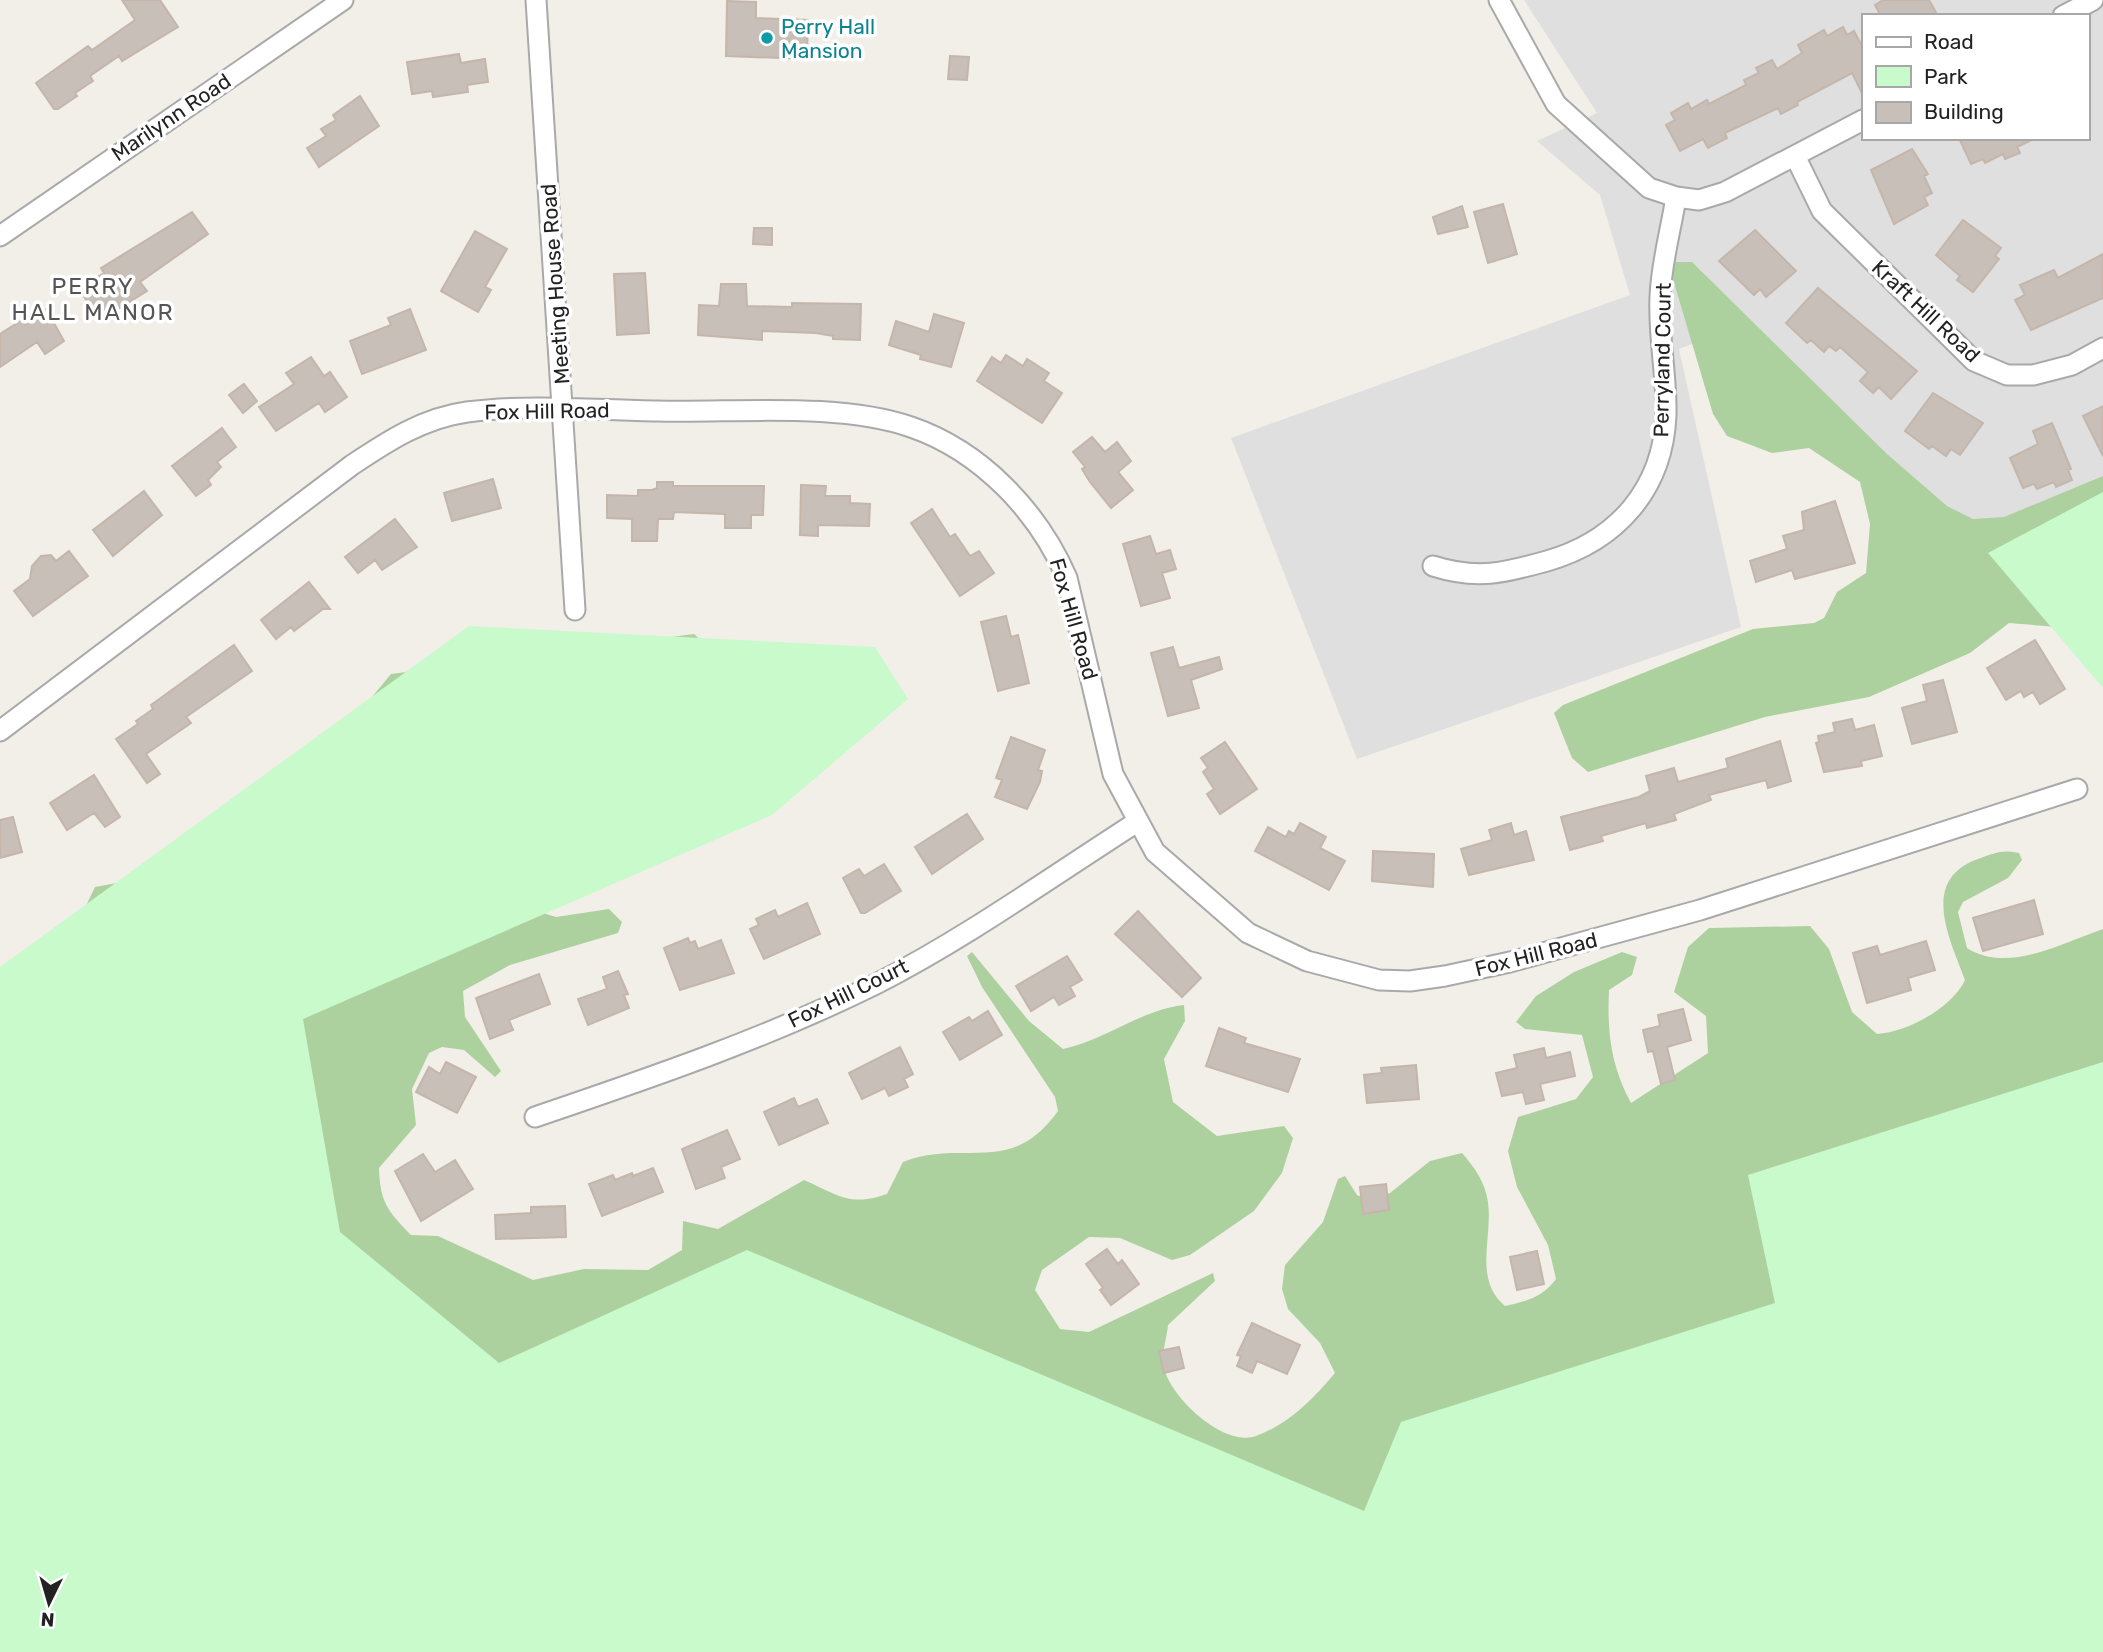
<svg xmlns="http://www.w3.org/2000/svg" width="2103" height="1652" viewBox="0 0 2103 1652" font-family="Rubik,sans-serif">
<rect width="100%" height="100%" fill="#f2efe9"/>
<path fill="#e0dfdf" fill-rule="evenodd" d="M1524,0H2103V492L1988,553L1738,326L1679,349L1741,627L1357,759L1231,438L1630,295L1600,195L1537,141L1597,113ZM1863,16H2087V138H1863Z"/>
<path fill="#add19e" d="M1674,262H1692L1887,454L1947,506L1973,519L2004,517L2103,476V650L2081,629L2009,623L1970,653L1869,697L1765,717L1588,772L1572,758L1554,713L1563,705L1753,629L1814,623L1824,618L1837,592L1866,573L1870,524L1860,482L1809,448L1772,453L1727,436L1713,414L1672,276Z
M694,634L704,643L543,913L556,917L609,909L622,922L618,933L510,965L463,991L465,1017L501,1071L495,1077L464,1050L442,1047L429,1053L412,1089L416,1125L379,1168C380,1203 388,1211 411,1235L438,1236L533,1280L584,1269L648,1270L682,1250L683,1221L718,1229L804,1180C838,1195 850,1207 887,1194L903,1162C965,1138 1010,1178 1058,1111L1055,1097L982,987L967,956L972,952L1029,1021L1063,1049C1106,1040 1140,1010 1184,1005L1185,1021L1164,1059L1173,1102L1217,1136L1284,1126L1293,1138L1282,1173L1254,1211L1190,1255L1172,1260L1120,1238L1089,1237L1042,1270L1035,1290L1060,1329L1089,1332L1213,1273L1215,1281L1168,1325C1167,1337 1162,1351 1163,1363C1166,1394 1223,1448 1256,1436C1289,1424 1313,1399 1335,1373L1320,1343L1288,1309L1282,1289L1285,1265L1323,1222L1338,1179L1345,1176L1357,1195L1370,1200L1390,1193L1430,1161L1462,1153C1475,1168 1485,1182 1488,1202C1493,1238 1473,1279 1505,1306C1526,1302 1544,1296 1556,1279L1548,1245L1517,1187L1508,1151L1518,1117L1576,1099L1593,1077L1582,1035L1525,1029L1516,1022L1536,996L1574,972L1622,952L1637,957L1632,975L1609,990C1607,1033 1611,1066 1631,1103L1708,1053L1706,1016L1674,992L1688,947L1709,928L1810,926L1829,949L1852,1012L1877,1034C1907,1032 1952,1008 1965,980C1950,939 1919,880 1978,859C1994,853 2003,849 2019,853L2022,860L2008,878L1963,902L1958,912L1967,948C2007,974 2062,943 2103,929V1652H0L68,943L95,887L138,879L315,766L391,674Z"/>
<path fill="#c8facc" d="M2103,492V688L1988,553Z
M469,626L875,647L908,699L772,815L303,1019L340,1232L499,1363L747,1250L1364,1511L1401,1422L1775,1303L1748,1175L2103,1062V1652H0V967Z"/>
<path fill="#c7bfb8" stroke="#c4b6ab" stroke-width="2" d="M122,0H160L178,27L122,61L119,56L90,76L93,81L75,93L77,96L58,109H54L36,83L88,46L92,50L135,20Z
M1883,0H1929L1938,16H1881L1875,5Z
M727,1L756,2V18L808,20L807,59L726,56Z
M1843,27L1847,35L1854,31L1863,48V95L1852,73L1797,102L1798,105L1781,114L1778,108L1725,133L1727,138L1708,148L1703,139L1680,151L1666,125L1675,120L1671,113L1688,103L1691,109L1707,100L1709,104L1746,85L1744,80L1759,73L1756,68L1772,60L1777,69L1802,53L1798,45L1808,39L1824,30L1827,36Z
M459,54L461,63L485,59L488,82L467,85L468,92L433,97L432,91L412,94L407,62Z
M950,56L969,57L967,80L948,79Z
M360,96L379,126L319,167L307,148L326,136L321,129L336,120L333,115Z
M1959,138H2036L2017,147L2020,153L2005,159L2003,154L1985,163L1983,159L1971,164Z
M1912,149L1928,174L1924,176L1932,193L1924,197L1928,205L1894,224L1871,170Z
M1503,204L1517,254L1488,263L1474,212Z
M1462,206L1468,227L1438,234L1433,217Z
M192,212L208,234L140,282L147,291L99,321L79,288L104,273L101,268Z
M1963,220L2001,248L1995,256L1999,259L1973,292L1957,280L1960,276L1936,255Z
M754,228H772V245L753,244Z
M1755,230L1796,271L1766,297L1760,289L1754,295L1719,261Z
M475,231L507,249L485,287L491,290L478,312L441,291Z
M2103,254V298L2031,330L2015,300L2025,295L2020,285L2054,270L2058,278Z
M645,273L649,333L617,335L614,274Z
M721,284H746L747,306L792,307V303L861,304L860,340L833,339V336L816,333L762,331V340L698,335L699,305L719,306Z
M1818,288L1917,371L1891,399L1879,387L1873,393L1860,381L1868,372L1840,347L1836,351L1829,346L1824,352L1811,340L1807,343L1786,323Z
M46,309L64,341L45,354L37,342L0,367V334L22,320L25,324Z
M410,309L426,350L362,374L350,341L391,325L388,318Z
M934,314L964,323L951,367L920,359L921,355L889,345L896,321L929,332Z
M1006,355L1023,366L1027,359L1049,373L1044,381L1062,393L1042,423L977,381L992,357L1001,363Z
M311,357L324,376L330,372L347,397L325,412L319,403L276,431L259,407L294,384L286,373Z
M244,384L257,401L243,413L229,395Z
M1933,393L1983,423L1960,455L1951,449L1946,456L1932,446L1929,449L1905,431Z
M2103,406V456L2083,416Z
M2052,423L2071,469L2068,470L2072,480L2056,487L2054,482L2037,489L2034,484L2023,488L2010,458L2038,444L2033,431Z
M222,428L236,447L217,462L221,467L208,480L211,485L196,496L172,466Z
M1092,437L1105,452L1117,442L1131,461L1118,472L1133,490L1111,508L1090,482L1082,469L1085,467L1073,452Z
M493,479L501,508L452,521L444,493Z
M657,482H673V486H764L763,515H751V528H725V514L674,512L673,519H658L657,541H632V519L607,518V495L638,496V490H652L657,488Z
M801,485L826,486L825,496H850V503L870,504L869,526L818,525V536L800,535Z
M144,491L162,515L113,556L93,530Z
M1835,501L1855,563L1795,579L1792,570L1756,582L1750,561L1787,549L1783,536L1804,530L1802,512Z
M932,509L950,537L955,534L970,556L979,551L994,573L960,596L911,523Z
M395,519L417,547L382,570L375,560L358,573L345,557Z
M1150,536L1156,554L1170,550L1176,569L1162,573L1170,598L1141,606L1123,544Z
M69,551L88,576L33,616L14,591L30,579L32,566L41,556L51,555L56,561Z
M309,582L330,609H323L294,631L291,627L276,639L261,620Z
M1006,616L1011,637L1018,635L1029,683L998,691L981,622Z
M2035,640L2065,689L2040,704L2033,692L2024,697L2021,691L2006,700L1987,668Z
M234,645L252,671L186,717L191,723L146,754L160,774L147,783L116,739L138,724L136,721L153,709L151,705Z
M1173,647L1179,668L1219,657L1222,669L1191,680L1199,708L1168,716L1151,653Z
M1943,680L1957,732L1912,744L1902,708L1927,701L1923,685Z
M1852,719L1855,730L1874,725L1882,756L1861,761L1862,766L1824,772L1816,743L1819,742L1818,736L1835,732L1833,723Z
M1011,737L1045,750L1038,770L1042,771L1040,782L1027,809L995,797L1002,780L996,778Z
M1780,741L1791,781L1768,788L1766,780L1709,795L1711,800L1674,814L1676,820L1647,828L1646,823L1601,836L1603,841L1570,850L1561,817L1639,797L1650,791L1646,776L1674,768L1678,782L1728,768L1726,759Z
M1225,742L1257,789L1220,814L1207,794L1214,789L1203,772L1208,768L1201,758Z
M94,775L120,817L105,827L94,813L67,830L50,803Z
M967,814L983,839L932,874L915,847Z
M13,817L22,852L0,858V820Z
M1300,823L1326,837L1320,848L1345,861L1329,890L1255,851L1268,827L1286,837L1289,831L1294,834Z
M1511,823L1514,835L1526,831L1534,860L1469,875L1461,849L1492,840L1489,830Z
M1373,851L1434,854L1433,887L1372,881Z
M884,864L901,891L865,913H861L843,878L859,869L864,876Z
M2034,900L2043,934L1983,951L1973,918Z
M807,903L820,934L764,959L750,929L759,925L756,919L775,910L778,917Z
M1138,911L1201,978L1182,997L1115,934Z
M688,938L690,943L695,941L698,949L721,940L734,973L680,990L664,948Z
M1926,941L1935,970L1908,978L1911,990L1867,1003L1853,953L1877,946L1880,955Z
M1067,956L1082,980L1070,987L1075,996L1059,1005L1054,997L1031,1011L1016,986Z
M618,971L628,994L624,995L629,1008L588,1025L578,999L607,989L603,977Z
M539,974L550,1004L509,1020L513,1030L490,1039L476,998Z
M1683,1009L1691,1040L1667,1047L1675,1080L1661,1084L1653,1051L1648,1052L1643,1030L1660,1026L1658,1015Z
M988,1011L1002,1035L960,1060L943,1032L969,1017L972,1021Z
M1219,1028L1246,1038L1244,1043L1300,1059L1288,1092L1206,1066Z
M900,1047L913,1074L904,1079L908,1087L889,1096L885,1088L862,1099L849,1073Z
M1544,1048L1546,1058L1570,1052L1575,1076L1540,1084L1544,1100L1526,1104L1523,1092L1502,1096L1496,1073L1517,1068L1514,1055Z
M446,1062L476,1077L457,1113L416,1092L429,1067L440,1074Z
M1416,1065L1419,1099L1367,1103L1364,1075L1382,1073L1381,1068Z
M794,1098L798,1107L817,1099L828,1123L779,1145L764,1112Z
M727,1130L740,1159L721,1167L725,1178L696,1189L682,1149Z
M423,1154L435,1172L455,1160L473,1189L421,1221L395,1171Z
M653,1168L663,1192L602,1216L589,1184L613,1175L615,1180L632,1173L633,1176Z
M1386,1184L1389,1210L1363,1214L1360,1187Z
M565,1206L566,1237L496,1239L495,1215L531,1213V1207Z
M1107,1249L1118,1264L1122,1260L1139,1284L1111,1305L1100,1290L1103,1288L1086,1264Z
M1537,1251L1544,1284L1517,1290L1510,1257Z
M1252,1323L1300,1345L1287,1374L1257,1361L1252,1373L1237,1366L1241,1356L1237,1355Z
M1179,1347L1184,1368L1164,1373L1159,1351Z"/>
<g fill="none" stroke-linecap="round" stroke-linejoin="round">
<g stroke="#a9a9a9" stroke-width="23">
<path id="street" d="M536,0L575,610
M1499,0L1556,104L1649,188L1676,197L1699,200L1725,192L1863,120
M2063,16L2093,0
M1795,156L1822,211L1974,361L2007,375H2033L2072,365L2103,348
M0,236L343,0
M1433,566C1477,580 1504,573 1547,561C1617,541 1663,489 1666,415C1667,376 1658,336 1660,297C1661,264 1671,230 1676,197
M0,731L352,465C388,441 423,418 467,412C530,404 594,410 658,411C735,413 838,402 911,427C981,451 1038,511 1067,578L1113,774L1155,852L1248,933L1307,961L1379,980L1410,981L1445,976L1510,962L1700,910L2077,789
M535,1117C650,1078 767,1038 876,984C966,938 1051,877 1137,822"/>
</g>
<use href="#street" stroke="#fff" stroke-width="19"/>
</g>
<circle fill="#0f9aa8" stroke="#fff" stroke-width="2.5" cx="767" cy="38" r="7"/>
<g text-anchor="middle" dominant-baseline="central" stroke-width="7" stroke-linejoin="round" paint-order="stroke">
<g font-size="21" fill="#0d838f" stroke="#fff" text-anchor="start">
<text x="781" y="26">Perry Hall<tspan x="781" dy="24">Mansion</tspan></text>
</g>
<g font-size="21" fill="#222" stroke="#fff">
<text transform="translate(171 117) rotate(-34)">Marilynn Road</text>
<text transform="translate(555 284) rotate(-94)">Meeting House Road</text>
<text transform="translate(1926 311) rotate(43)">Kraft Hill Road</text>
<text transform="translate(1662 360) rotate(-89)">Perryland Court</text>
<text transform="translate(547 411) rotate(-1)">Fox Hill Road</text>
<text transform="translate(1074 619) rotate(74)">Fox Hill Road</text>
<text transform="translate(1536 954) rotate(-14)">Fox Hill Road</text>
<text transform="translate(848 993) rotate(-26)">Fox Hill Court</text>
</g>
<g font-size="23" letter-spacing="2" fill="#555" stroke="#fff">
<text x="93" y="286">PERRY<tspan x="93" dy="26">HALL MANOR</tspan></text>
</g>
</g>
<rect x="1862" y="14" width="228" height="126" fill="#ffffff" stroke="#a7a7a7" stroke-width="2"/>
<rect x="1876" y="37" width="35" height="10" fill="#ffffff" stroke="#a7a7a7" stroke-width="2"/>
<text x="1924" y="49" font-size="21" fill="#222222">Road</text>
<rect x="1876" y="66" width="35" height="21" fill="#c8facc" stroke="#a7a7a7" stroke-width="2"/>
<text x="1924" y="84" font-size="21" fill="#222222">Park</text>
<rect x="1876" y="102" width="35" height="21" fill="#c7bfb8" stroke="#a7a7a7" stroke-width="2"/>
<text x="1924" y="119" font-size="21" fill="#222222">Building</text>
<g transform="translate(49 1603) rotate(185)" stroke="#ffffff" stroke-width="5" paint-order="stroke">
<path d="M0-5L12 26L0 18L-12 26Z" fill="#222222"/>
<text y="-10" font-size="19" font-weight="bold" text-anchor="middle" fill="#222222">N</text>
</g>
</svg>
